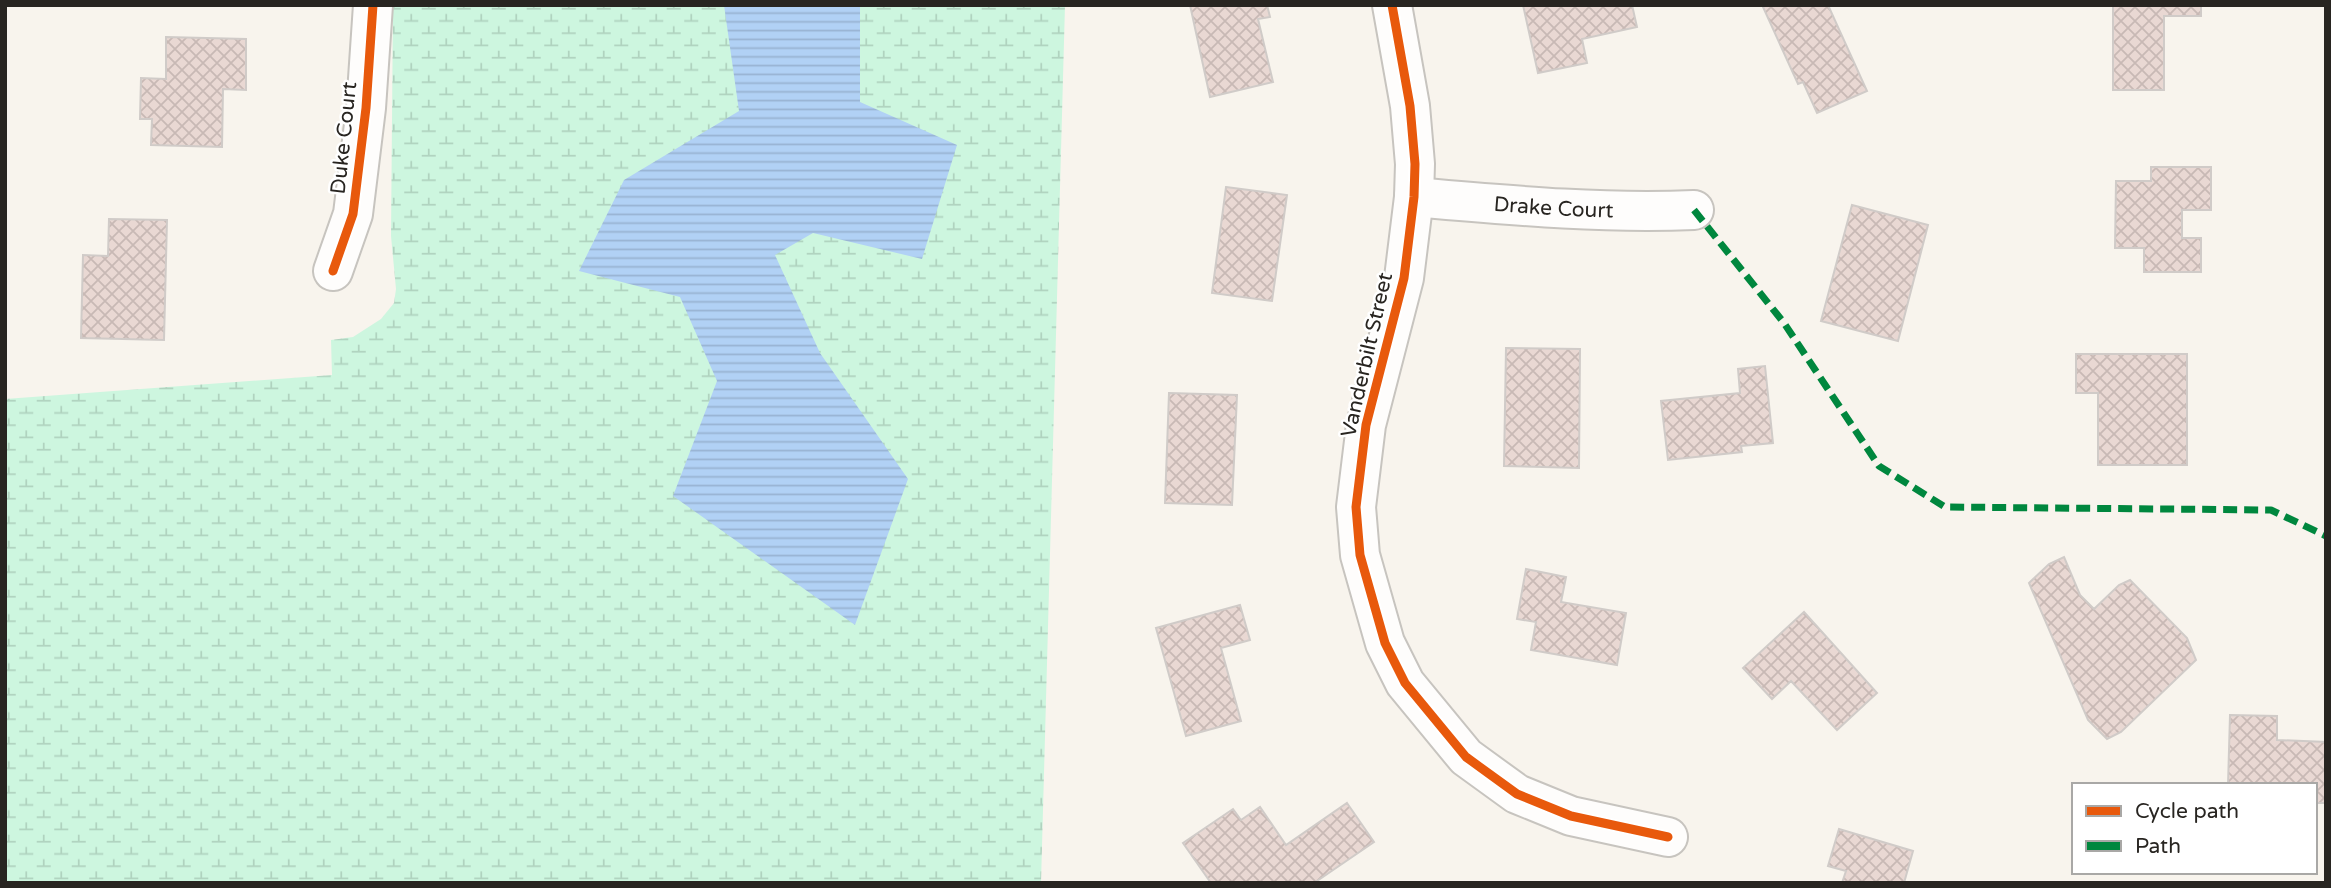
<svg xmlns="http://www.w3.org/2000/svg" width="2331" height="888" viewBox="0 0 2331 888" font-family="'Varela Round',sans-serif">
<defs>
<pattern id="wetland-marsh" width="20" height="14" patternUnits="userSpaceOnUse" patternTransform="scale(1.75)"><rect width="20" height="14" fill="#cdf6df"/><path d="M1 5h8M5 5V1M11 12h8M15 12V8" fill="none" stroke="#b0d3bf"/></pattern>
<pattern id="water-rules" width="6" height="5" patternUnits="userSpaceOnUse" patternTransform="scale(1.75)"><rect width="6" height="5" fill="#b1d1f5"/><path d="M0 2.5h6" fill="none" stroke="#98b3d2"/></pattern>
<pattern id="building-cross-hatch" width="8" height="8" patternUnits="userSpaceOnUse" patternTransform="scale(1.75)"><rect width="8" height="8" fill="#e9d8d3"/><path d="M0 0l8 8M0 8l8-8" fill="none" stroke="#c8b9b5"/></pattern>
</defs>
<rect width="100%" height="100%" fill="#f8f4ed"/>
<path fill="url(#wetland-marsh)" d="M393,5H1065L1041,883H5V399L332,375L331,340L353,337L381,319L394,303L396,289L391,236Z"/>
<path fill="url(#water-rules)" d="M724,5H860V102L957,145L922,259L813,233L775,255L820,353L908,479L855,625L673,496L717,381L680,297L579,271L624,180L739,111Z"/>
<path fill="url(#building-cross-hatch)" stroke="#d0cbc8" stroke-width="2" d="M1190,5H1267L1270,17L1258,19L1273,82L1210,97Z
M1523,5H1632L1637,27L1582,39L1587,63L1538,73Z
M1767,5H1828L1867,91L1817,113L1803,82L1798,84L1763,7Z
M2113,5H2201V16H2164V90H2113Z
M166,37L246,39V90L223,89L222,147L151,145L152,119H140L141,78L166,79Z
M2151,167H2211V210H2182V238H2201V272H2144V248H2115L2116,181H2151Z
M1226,187L1287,195L1272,301L1212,293Z
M1852,205L1928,225L1898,341L1821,321Z
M109,219L167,220L164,340L81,338L83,255L108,256Z
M1506,348L1580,349L1579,468L1504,466Z
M2076,354H2187V465H2098V393H2076Z
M1765,366L1773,443L1741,446L1742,452L1668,460L1661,401L1740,393L1738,369Z
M1169,393L1237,395L1232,505L1165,503Z
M2064,557L2080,595L2094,609L2119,585L2130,580L2187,638L2196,660L2121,732L2107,739L2088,720L2029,583L2049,564Z
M1526,569L1566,577L1561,602L1626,613L1617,665L1531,650L1536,622L1517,619Z
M1240,605L1250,640L1221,648L1241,721L1186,736L1156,628Z
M1804,612L1877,693L1837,730L1791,681L1772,699L1743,668Z
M2230,715L2277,716V740L2326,742V803H2315V785H2228Z
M1347,803L1374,842L1314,883H1211L1183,843L1233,809L1241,820L1260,807L1286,845Z
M1839,829L1913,851L1904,883H1842L1846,871L1828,866Z"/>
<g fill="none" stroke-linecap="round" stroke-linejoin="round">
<g stroke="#c7c4bf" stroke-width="42">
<g id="minor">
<path d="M1392,5L1410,106L1415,164L1414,197L1404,278L1366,425L1356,507L1360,555L1385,643L1405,683L1466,757L1517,794L1571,816L1668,837"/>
<path id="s1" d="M1414,197C1507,205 1600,214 1694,210"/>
<path d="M333,271L353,214L366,108L373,5"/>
</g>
</g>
<use href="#minor" stroke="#fefdfc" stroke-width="38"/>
<path stroke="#00873e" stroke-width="7" stroke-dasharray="14 7" stroke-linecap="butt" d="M1694,210L1784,323L1879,466L1945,507L2271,510L2326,536"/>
<g stroke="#fff" stroke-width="13">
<path id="cycleway" d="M1392,5L1410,106L1415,164L1414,197L1404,278L1366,425L1356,507L1360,555L1385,643L1405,683L1466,757L1517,794L1571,816L1668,837
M333,271L353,214L366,108L373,5"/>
</g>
<use href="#cycleway" stroke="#e8590c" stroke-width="9"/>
</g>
<g text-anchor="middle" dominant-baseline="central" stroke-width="5" stroke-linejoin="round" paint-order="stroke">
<g font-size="21" fill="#282521" stroke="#fff">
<text transform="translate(344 138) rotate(-84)">Duke Court</text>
<text stroke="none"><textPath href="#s1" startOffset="140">Drake Court</textPath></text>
<text transform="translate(1367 355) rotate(-77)">Vanderbilt Street</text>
</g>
</g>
<rect width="2331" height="888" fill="none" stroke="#282521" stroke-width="14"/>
<rect x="2072" y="783" width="245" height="91" fill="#ffffff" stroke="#a9a8a6" stroke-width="2"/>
<rect x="2086" y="806" width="35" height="10" fill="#e8590c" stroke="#a9a8a6" stroke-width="2"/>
<text x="2135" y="818" font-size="21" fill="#282521">Cycle path</text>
<rect x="2086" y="841" width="35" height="10" fill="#00873e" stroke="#a9a8a6" stroke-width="2"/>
<text x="2135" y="853" font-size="21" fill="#282521">Path</text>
</svg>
